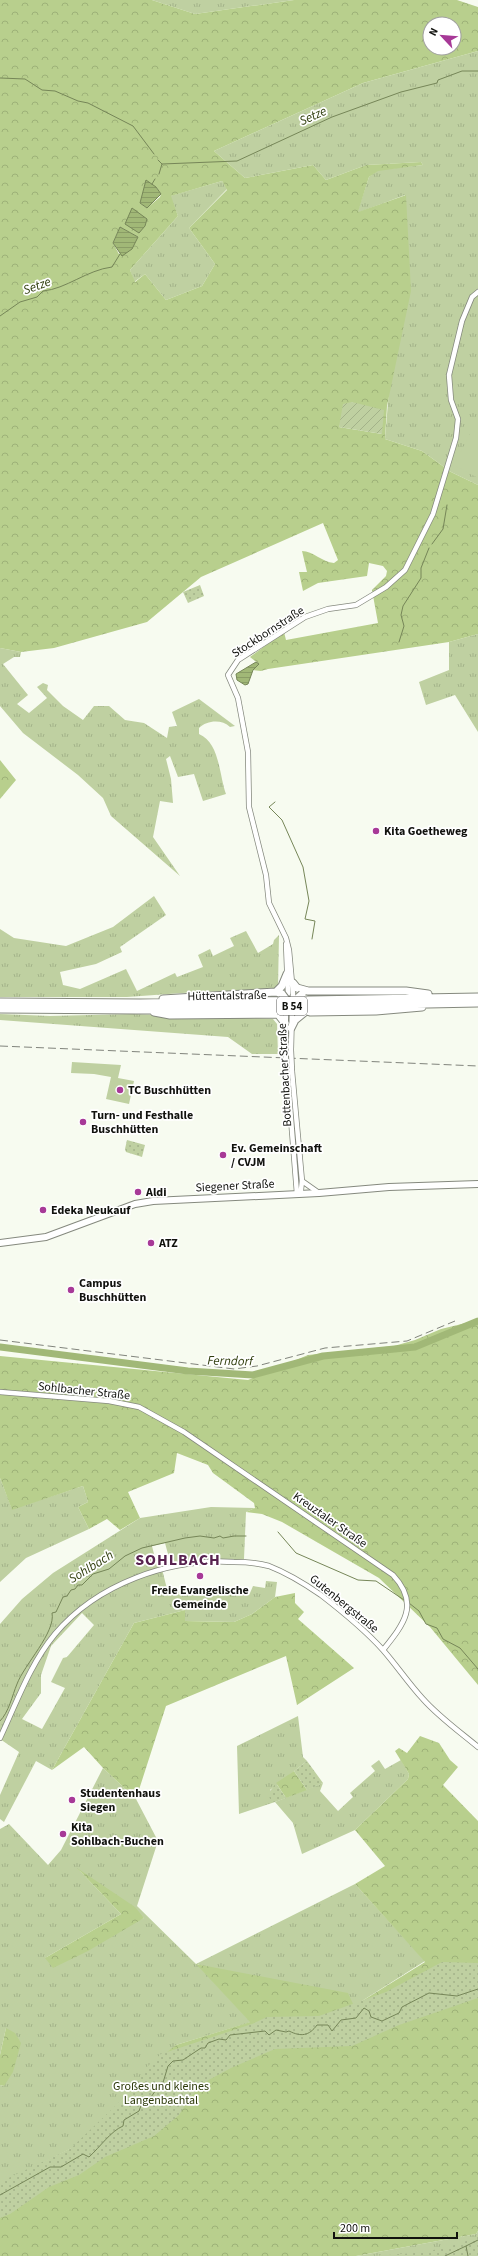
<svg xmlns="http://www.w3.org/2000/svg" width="478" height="2256" viewBox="0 0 478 2256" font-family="'Source Sans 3',sans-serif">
<defs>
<pattern id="grass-tufts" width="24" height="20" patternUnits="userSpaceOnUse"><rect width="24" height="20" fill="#bfd0a1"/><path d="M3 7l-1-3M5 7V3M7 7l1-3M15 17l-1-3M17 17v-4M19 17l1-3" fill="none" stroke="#a3b289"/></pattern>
<pattern id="forest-crowns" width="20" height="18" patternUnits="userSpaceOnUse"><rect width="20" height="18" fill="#b8cf8d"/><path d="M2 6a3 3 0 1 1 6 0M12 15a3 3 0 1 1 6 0" fill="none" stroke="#9db178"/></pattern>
<pattern id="park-dots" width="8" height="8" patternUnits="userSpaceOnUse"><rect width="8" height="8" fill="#bfd0a1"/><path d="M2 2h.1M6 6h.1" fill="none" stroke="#a3b289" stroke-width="1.8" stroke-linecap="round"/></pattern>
<pattern id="garden-furrows" width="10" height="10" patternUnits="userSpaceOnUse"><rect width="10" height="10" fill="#bfd0a1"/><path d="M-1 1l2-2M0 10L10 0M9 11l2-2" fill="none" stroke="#a3b289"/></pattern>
<pattern id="water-rules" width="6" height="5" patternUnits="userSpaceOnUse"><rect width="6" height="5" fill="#a1b877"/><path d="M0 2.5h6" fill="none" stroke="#8a9d66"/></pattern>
</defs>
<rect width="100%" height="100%" fill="#f7fbf0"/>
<path fill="url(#grass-tufts)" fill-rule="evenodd" d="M152,0H294L195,14Z
M478,51V485L451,472L422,451L385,439L405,195L357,213L369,177L378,170L423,165L421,162L366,165L326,180L313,165L245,178L214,151L363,83Z
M222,181L227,189L189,228L215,264L202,286L166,300L145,274L134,282L130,270L178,216L170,196Z
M478,634V732L455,695L426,705L419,682L449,670V642Z
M0,648L21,652L20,657H14L3,664L28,695L17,704L29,713L47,698L37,687L43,683L48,685L47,690L63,706L83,720L94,706H109L125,720L144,723L167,738L169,727L177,726L172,712L199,699L235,726L230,727C222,719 207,720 199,728V734C220,743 219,775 226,794L203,801L194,774L178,777L170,756L166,759L171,779L173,803L160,801L153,837L180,876L111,816L103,798L78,775L23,733L0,706Z
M154,896L166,915L120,947L122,952L96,964L60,972L63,985L80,989L126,969L137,991L175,973L177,977L203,967L198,955L210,949L213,956L234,946L230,938L246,931L258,953L273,944L274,940L279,935L278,987L270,990L196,992L127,997H0V929L14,938L66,946L113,927Z
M0,1014L50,1016L132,1014L273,1019L277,1024L278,1054H252L228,1037L0,1020Z
M0,1478L12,1509L83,1486L88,1502L78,1507L89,1529L26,1558L0,1582Z
M211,1507L255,1508L246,1512L244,1559L172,1569L165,1543L152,1546L157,1566L161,1565L168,1593L194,1588L250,1593L253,1586L265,1588L266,1581L277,1582L275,1597L252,1614L234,1622L185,1621V1610L134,1623L52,1770L36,1761L4,1822L0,1819V1795L19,1752L0,1739V1624L22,1599L53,1573L140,1518ZM82,1613L94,1625L67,1657L63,1658L51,1682L65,1688L42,1729L22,1719L41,1693V1675L51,1646Z
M298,1716L303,1757L307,1761L270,1790L275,1802L323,1783L320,1791L338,1811L353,1797L350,1793L375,1771L371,1766L379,1760L385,1769L401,1760L409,1774L408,1779L355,1830L302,1854L293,1823L275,1802L239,1814L237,1746Z
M103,1768L136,1799L158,1841L137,1906L196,1964L355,1884L425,1961L354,2006L197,1964L251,2022L176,2045L78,2145L0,2184V2085L4,2086L6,2028L0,2055V1829L9,1824L48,1865L61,1850ZM79,1870L144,1918L45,1958L121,1914Z
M478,2231V2256H356L476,2234Z"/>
<path fill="url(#forest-crowns)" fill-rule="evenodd" d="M0,0H152L195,14L294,0H457L478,7V51L363,83L214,151L245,178L313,165L326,180L366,165L421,162L423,165L378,171L369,177L358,212L406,195L411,291L387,406L385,439L422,451L451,472L478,485V634L449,642L268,669L261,671L253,670L259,664L250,657L284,632L286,640L378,623L372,590L386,576L387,571L383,566L369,563L367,576L318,583L303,591L299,572H307L302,551C313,551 322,562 334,563L338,560L323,523L201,577L147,622L54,648L21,652L0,648ZM430,24H454V48H430ZM222,181L227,190L189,228L215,264L202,286L166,300L145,274L135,282L130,270L178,216L171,196ZM156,187L161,194L160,197L147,208L140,203L145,189ZM120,227L138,237C131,245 131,251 119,254L113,243ZM352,402L382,434L339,427Z
M0,760L16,780L0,799Z
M478,1320V1685L430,1627L379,1578L282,1522L262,1514L246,1512L255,1508L254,1503L213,1473L208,1465L177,1453L174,1473L128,1492L140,1518L120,1530L107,1519L89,1529L78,1507L88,1502L83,1486L12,1510L0,1478V1356L248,1380L308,1355L394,1346L415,1340L441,1329Z
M295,1593V1603L304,1612L298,1619L354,1668L297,1705L286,1656L166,1706L136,1799L103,1768L84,1747L52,1770L134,1623L185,1610V1621L234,1622L252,1614L275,1597Z
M420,1736L439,1743L450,1760L458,1767L443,1785L478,1821V2231L476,2234L356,2256H0V2184L78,2145L123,2101L148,2067L176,2045L250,2022L196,1964L348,1993L354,2006L425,1962L355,1884L385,1866L355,1830L408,1779L409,1774L395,1751L399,1748L407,1753Z
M294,1771L307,1790L286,1798L276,1783Z
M77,1868L135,1907L144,1918L88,1951L53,1968L45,1958L121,1914Z
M6,2028L15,2033L21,2043L13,2072L4,2086L0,2085V2055Z"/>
<path fill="url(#park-dots)" d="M200,585L204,596L188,603L183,592Z
M127,1140L145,1145L142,1157L126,1152L125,1149Z
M307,1761L323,1783L307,1790L294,1771Z
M276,1783L286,1798L275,1802L271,1801L268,1794Z
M442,1962L478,1963V1998L399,2025L352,2046L275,2049L231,2068L203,2083L189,2099L179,2115L154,2136L105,2157L79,2175L49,2187L10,2214L0,2218V2182L70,2149L131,2091L146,2068L161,2054L252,2024L267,2017L319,2016L386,1992Z
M478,2236V2256H371C407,2254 445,2252 478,2236Z"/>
<path fill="url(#garden-furrows)" d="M352,402L384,410L382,434L339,427L343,404Z"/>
<path fill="#bfd0a1" d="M472,430L478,433V478L454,465Z
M72,1062L121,1065L118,1078L134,1081L129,1104L106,1099L111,1077L94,1074L71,1073Z"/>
<path fill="url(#water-rules)" stroke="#768658" d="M146,180L156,187L161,194L147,208L140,203Z
M132,208L147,219L145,226L139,233L125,224Z
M120,227L138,237L132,249L122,256L113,243Z
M256,662L259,664L253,670L248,684L245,685L237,680L236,674Z"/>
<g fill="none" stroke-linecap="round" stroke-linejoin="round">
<path stroke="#768658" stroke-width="1" d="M0,78L25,79L42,90L55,91L78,101L88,103L133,126L154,154
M158,160L162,164
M159,174L162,164L237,161L332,117L401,92L437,83L438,80L462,71H478
M152,184L155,179
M0,316L20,302L37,297L43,291C66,289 87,270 112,267L120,254
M432,544L443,529L447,505
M399,642L404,626L401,615L403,606L421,578V568L429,548
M275,802L269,807L282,820L303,867L309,901L305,919L315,921L312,939
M278,1532L296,1553L358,1580L376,1581L404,1600
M409,1603L419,1611L426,1624L437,1628L443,1639L460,1648L478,1669
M0,1721C9,1712 12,1696 17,1684C24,1665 56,1632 52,1613L56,1612L63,1597L67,1596L71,1590L75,1589L78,1585H82L93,1574L109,1569L125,1556L142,1548L185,1538L200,1536L214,1538L220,1536L223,1538L234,1536H246
M0,2195L50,2167H61L83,2154L89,2157C100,2147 111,2131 123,2126L124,2120L139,2111L142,2103L151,2097L158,2087L162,2086L168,2066L173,2061L183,2060L201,2048H205L208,2043L219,2039L226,2040L230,2035L265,2031L269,2035L276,2030L286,2032L289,2031C301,2037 309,2036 317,2025H328L332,2031L341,2020L356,2018L364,2008L369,2011L371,2017L382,2021L399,2013L402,2007L429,1993L457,1996L478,1989
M445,2256L466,2246
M468,2256L466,2246L478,2240"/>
<path stroke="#a1b877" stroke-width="7" d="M0,1347L188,1371L253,1375L323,1356L415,1347L478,1321"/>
<g stroke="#85897e" stroke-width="6">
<path id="minor" d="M286,944L288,994
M293,994L289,950L286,938L269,903L266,875L249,807L248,752L238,698L228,675L238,660L305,617L328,609L356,605L386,587L405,570L433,514L456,438L458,419L451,400L449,375L462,321L472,297L478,292
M285,1049L286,1011
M291,1050L292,1011
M287,1069L297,1194
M292,1071L302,1181L301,1190L297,1194
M302,1181L319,1193
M0,1392L109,1401L139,1407L184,1432L393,1575C420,1604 404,1624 383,1650
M0,1738C16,1704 30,1664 55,1634C97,1584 169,1558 234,1562C245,1562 258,1563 269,1566C287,1573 305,1584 321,1595C343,1612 365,1630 383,1650C397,1666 409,1684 423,1699C439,1717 460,1732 478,1747"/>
</g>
<g stroke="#85897e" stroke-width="8">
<path id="major" d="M0,1243L46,1237L135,1204L153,1201L319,1193L389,1187L478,1184"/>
</g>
<g stroke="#85897e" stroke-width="9">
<path id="highway" d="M293,983L297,988L308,991H406L428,994
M276,992L282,986L287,974
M163,999L276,992L282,994
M0,1002L140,1003L478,997
M0,1009L136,1010L478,1003
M303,1010L310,1012L376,1011L422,1007
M154,1012L170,1015L278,1014L282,1011
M278,1014L285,1023
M291,1028L295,1020L306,1011"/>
</g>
<use href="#minor" stroke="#fff" stroke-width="4.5"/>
<use href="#major" stroke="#fff" stroke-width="6"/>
<use href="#highway" stroke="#fff" stroke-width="7"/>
<path stroke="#81847c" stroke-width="1" stroke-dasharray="8 4" stroke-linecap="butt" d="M0,1046L478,1066
M0,1340L234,1369L257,1366L325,1348L407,1341L455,1321"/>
<g stroke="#85897e" stroke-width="6" stroke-linecap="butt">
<path id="minor-bridge" d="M292,1011L293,994
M285,1049L287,1069
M291,1050L292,1071"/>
</g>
<g stroke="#85897e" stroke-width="9" stroke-linecap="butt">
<path id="highway-bridge" d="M302,994L293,1002L303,1010
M282,1011L288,1002L282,994"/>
</g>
<use href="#minor-bridge" stroke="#fff" stroke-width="4.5"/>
<use href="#highway-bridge" stroke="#fff" stroke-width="7"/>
</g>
<g fill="#a73997" stroke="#fff" stroke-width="1.5">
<circle cx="376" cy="831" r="4"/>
<circle cx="120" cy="1090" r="4"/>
<circle cx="83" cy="1122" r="4"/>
<circle cx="223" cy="1155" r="4"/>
<circle cx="138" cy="1192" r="4"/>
<circle cx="43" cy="1210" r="4"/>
<circle cx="151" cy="1243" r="4"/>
<circle cx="71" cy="1290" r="4"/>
<circle cx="200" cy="1576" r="4"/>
<circle cx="72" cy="1800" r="4"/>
<circle cx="63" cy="1834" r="4"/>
</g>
<g text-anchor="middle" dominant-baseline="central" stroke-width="3.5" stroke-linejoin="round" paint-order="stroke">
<rect fill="#fff" stroke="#585956" stroke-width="1" x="277" y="997" width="30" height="18" rx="3"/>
<g font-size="11" font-weight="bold" fill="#11120e">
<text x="292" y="1006">B 54</text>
</g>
<g font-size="12" fill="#11120e" stroke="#fff">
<text transform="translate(268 632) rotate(-33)">Stockbornstraße</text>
<text transform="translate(227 996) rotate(-1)">Hüttentalstraße</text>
<text transform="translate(285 1075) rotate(-93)">Bottenbacher Straße</text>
<text transform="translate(235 1186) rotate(-3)">Siegener Straße</text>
<text transform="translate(84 1391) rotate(6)">Sohlbacher Straße</text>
<text transform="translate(330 1520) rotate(35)">Kreuztaler Straße</text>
<text transform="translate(344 1604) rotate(39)">Gutenbergstraße</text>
</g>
<g font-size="12" font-weight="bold" fill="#11120e" stroke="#fff" text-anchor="start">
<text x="384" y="831">Kita Goetheweg</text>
<text x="128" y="1090">TC Buschhütten</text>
<text x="91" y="1115">Turn- und Festhalle<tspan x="91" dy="14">Buschhütten</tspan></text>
<text x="231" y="1148">Ev. Gemeinschaft<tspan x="231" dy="14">/ CVJM</tspan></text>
<text x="146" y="1192">Aldi</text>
<text x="51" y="1210">Edeka Neukauf</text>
<text x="159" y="1243">ATZ</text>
<text x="79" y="1283">Campus<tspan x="79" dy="14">Buschhütten</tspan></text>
<text x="200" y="1590" text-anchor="middle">Freie Evangelische<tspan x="200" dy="14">Gemeinde</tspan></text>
<text x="80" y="1793">Studentenhaus<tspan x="80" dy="14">Siegen</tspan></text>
<text x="71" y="1827">Kita<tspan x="71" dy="14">Sohlbach-Buchen</tspan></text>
</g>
<g font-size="12" fill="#2b3807" stroke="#fff">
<text x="161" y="2086">Großes und kleines<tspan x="161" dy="14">Langenbachtal</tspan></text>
</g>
<g font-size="13" font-style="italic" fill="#303e0d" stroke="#fff">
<text transform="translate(313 116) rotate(-24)">Setze</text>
<text transform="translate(37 286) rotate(-20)">Setze</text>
<text transform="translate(230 1361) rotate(1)">Ferndorf</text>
<text transform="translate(91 1567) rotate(-32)">Sohlbach</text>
</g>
<g font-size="16" font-weight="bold" letter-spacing="1" fill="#57224f" stroke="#fff">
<text x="178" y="1560">SOHLBACH</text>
</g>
</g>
<g transform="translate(442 36) rotate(296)"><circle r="19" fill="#ffffff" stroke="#a0a09f"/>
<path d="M0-3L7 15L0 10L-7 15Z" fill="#a73997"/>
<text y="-6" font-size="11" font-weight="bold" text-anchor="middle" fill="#11120e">N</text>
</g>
<path d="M334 2232v6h123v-6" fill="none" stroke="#11120e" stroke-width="2"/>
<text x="340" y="2232" font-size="12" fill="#11120e" stroke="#ffffff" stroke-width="3" paint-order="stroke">200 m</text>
</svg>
